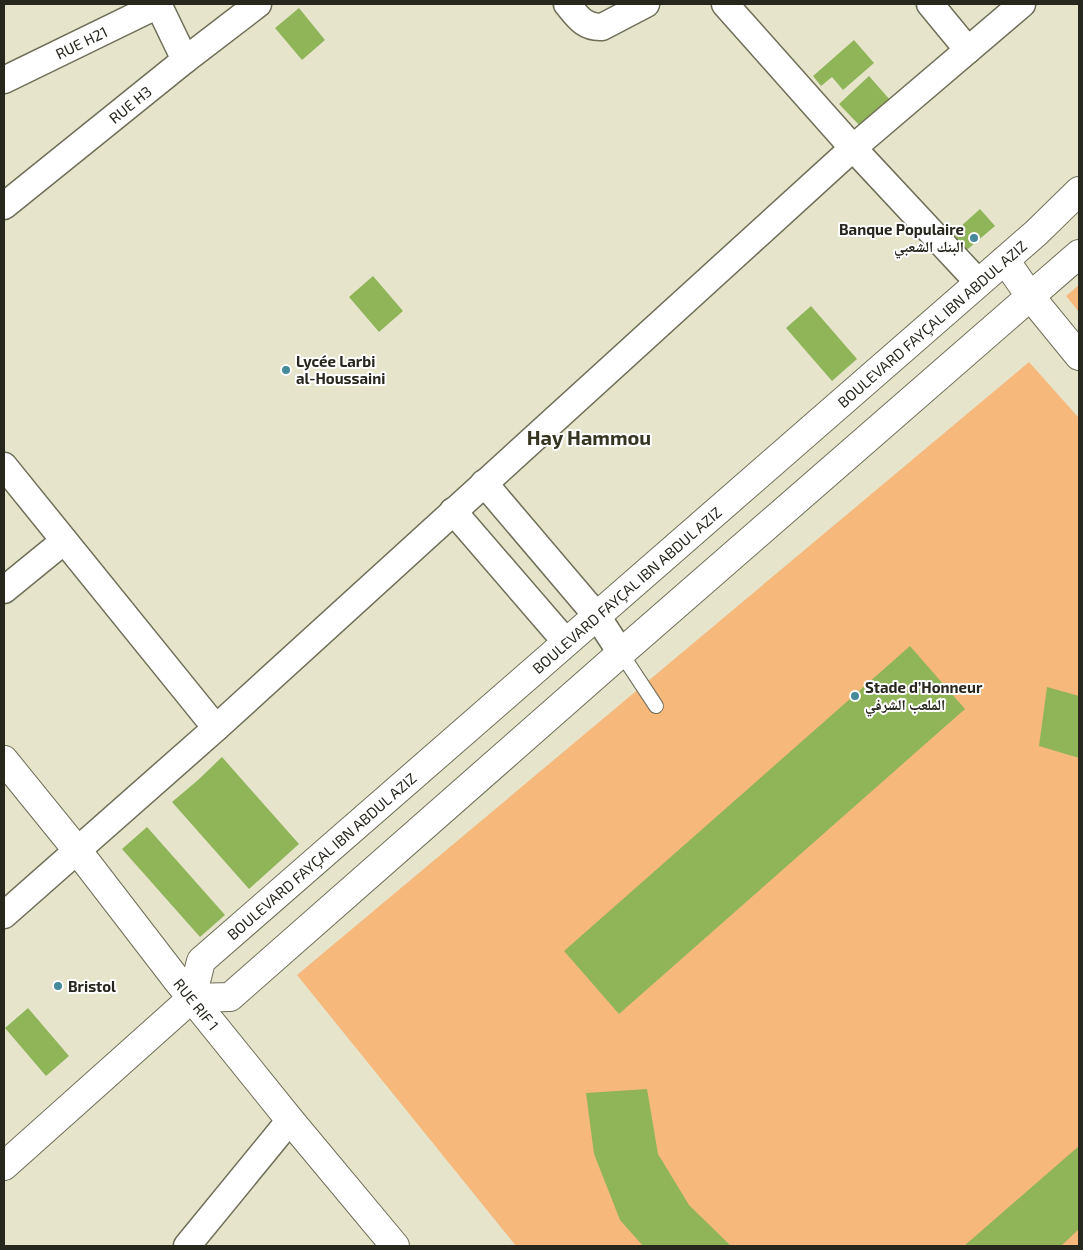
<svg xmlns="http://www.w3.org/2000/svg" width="1083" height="1250" viewBox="0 0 1083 1250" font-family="'Exo 2','Noto Naskh Arabic',sans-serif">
<rect width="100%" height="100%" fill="#e6e5cc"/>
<path fill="#f7b87c" d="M1079,285V312L1066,296Z
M1029,362L1079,418V1246H516L297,975Z"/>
<path fill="#90b559" d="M299,8L325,40L302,60L275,28Z
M854,40L874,63L843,90L832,77L821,86L813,76Z
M869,76L891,101L862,128L839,104Z
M980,209L995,226L962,254L948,238Z
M373,276L403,311L379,332L349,297Z
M811,306L857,359L832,381L786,328Z
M910,646L965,709L619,1014L564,951Z
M1047,687L1079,696V758L1039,746Z
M222,757L299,844L249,889L172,802L198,780Z
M147,827L225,915L200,937L122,849Z
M28,1008L69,1056L46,1076L5,1028Z
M647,1089L658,1154L689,1205L731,1246H643L620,1220L594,1154L586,1093Z
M1079,1146V1229L1061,1246H964Z"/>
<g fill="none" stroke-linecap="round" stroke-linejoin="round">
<g stroke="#6f6e58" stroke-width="16">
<path id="lane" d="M621,653L656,706"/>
</g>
<g stroke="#6f6e58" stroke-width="29">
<g id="street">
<path d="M158,4L185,60"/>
<path d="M567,4C577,16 584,28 602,27L646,4"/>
<path d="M725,4L853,148L978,282"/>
<path d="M930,4L968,50"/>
<path id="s1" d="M4,80L158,5"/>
<path id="s2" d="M4,206L185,60L258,4"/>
<path d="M4,466L216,728"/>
<path d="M484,483L597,616L621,653"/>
<path d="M453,511L566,642"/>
<path d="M4,590L64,541"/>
<path d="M4,915L216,728L853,148L1022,4"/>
<path d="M187,1246L290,1120"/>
</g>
</g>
<g stroke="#6f6e58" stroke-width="30">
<g id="secondary">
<path d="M1005,260L1030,296L1079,356"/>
<path id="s3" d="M4,760L77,850L177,980L290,1120L395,1246"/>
<path d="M192,998L230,997L621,653L1079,254"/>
<path id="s4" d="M4,1166L192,998L201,961L1036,233L1079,191"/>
</g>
</g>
<use href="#lane" stroke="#fff" stroke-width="14"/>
<use href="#street" stroke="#fff" stroke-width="26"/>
<use href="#secondary" stroke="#fff" stroke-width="28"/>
</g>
<g fill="#468a99" stroke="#fff" stroke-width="2">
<circle cx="974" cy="238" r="5"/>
<circle cx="286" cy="370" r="5"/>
<circle cx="855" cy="696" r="5"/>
<circle cx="58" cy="986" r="5"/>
</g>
<g text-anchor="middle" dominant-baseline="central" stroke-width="4" stroke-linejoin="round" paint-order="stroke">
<g font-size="15" fill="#28271e" stroke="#fff">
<text stroke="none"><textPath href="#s1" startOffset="86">RUE H21</textPath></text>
<text stroke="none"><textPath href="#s2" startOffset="162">RUE H3</textPath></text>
<text stroke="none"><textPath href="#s4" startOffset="1260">BOULEVARD FAYÇAL IBN ABDUL AZIZ</textPath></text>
<text stroke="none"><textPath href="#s4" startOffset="855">BOULEVARD FAYÇAL IBN ABDUL AZIZ</textPath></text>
<text stroke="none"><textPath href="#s4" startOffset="450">BOULEVARD FAYÇAL IBN ABDUL AZIZ</textPath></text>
<text stroke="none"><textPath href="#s3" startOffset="311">RUE RIF 1</textPath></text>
</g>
<g font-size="15" font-weight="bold" fill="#28271e" stroke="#fff" text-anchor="start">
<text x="964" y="229" text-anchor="end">Banque Populaire<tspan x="964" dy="17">البنك الشعبي</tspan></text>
<text x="296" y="361">Lycée Larbi<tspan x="296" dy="17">al-Houssaini</tspan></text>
<text x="865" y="687">Stade d’Honneur<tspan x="865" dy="17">الملعب الشرفي</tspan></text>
<text x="68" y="986">Bristol</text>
</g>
<g font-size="20" font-weight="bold" fill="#363521" stroke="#fff">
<text x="589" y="437">Hay Hammou</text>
</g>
</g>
<rect width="1083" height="1250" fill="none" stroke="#28271e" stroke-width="10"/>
</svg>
